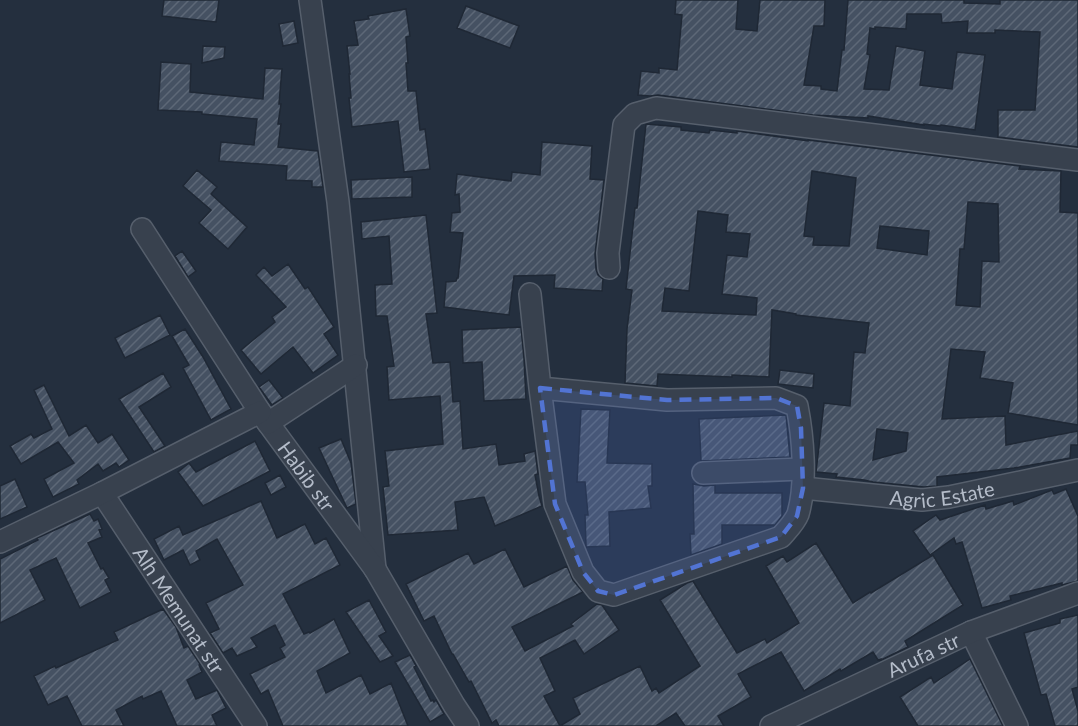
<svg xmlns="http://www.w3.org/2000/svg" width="1078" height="726" viewBox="0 0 1078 726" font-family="Lato,sans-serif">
<defs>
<pattern id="building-hatch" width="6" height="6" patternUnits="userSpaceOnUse" patternTransform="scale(1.5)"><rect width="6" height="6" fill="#455162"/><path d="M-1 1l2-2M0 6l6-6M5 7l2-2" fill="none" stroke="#5d6877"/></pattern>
</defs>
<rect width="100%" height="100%" fill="#242f3e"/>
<path fill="url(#building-hatch)" stroke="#1f2835" stroke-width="1.5" fill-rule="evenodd" d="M164,0H219L216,22L162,16Z
M676,0H738L736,29L757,31L760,0H825L824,26H814L804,85L821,86V89L837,91L842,50H844L848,0H964V3L1000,4V0H1078V147L998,137V110H1035L1040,32L995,30V33H967L968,21L942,23L941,14H907L906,29L875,27V29L870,28L867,54L870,55L864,89L889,90L896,46L925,51L920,85L952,89L957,52L985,55L975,130L941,125L940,126L924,124V125L868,116V118L813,115L658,95L650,96L638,95L641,71L659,73V68L677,70L682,15L675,14Z
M466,6L519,26L510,48L457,28Z
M406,9L410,36L406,37L408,63H406L408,91H416L420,130L425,129L430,169L404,172L398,121L352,127L349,98H351L349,74H350L347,46L358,45L354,21L369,19L368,16Z
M294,21L298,43L283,46L279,24Z
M203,46L225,47L224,58L202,63Z
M161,62L191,64L190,92L263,99L265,68L282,69L279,104H281L278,124H281L278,147L318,151L323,187H312V181L286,180L287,166L219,161L221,142L254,145L257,119L202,114V112L158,110Z
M646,124L681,127V130L709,133L710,130L737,133V131L808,141V140L1020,166L1019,169L1061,171L1060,212L1078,213V425L1008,413L1013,383L980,378L985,352L951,349L942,419L1005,416L1006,445L1078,431V445H1071L1070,458L1014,468L937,477V486L924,487L873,482L864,480L836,477L837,474L816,472L824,403L850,406L854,352L865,353L869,323L796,315V314L772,310L769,377L732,375V377L658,374L657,386L625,383L627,329L632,290L626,289L635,208H637ZM812,171L856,178L849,246L813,245L814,237L804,236ZM968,202L998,204L999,262L982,261L980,307L956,305L960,249H964ZM698,211L728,215L726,232L750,234L747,257L727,255L722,294L757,298L756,315L662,311L665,288L689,291ZM880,226L929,231L927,255L877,248ZM877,429L908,433L906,451L873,460Z
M542,142L592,146L590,179L604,180L595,254L596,269L598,275L603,279L602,291L554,288L555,275L514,276L509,315L444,307L446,282L456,281L457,278H458L463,233L450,232L452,213L460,212L459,194L455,195L457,174L511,181L512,172L540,175Z
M197,170L217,187L211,194L247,227L228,249L199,223L211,210L183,186Z
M412,177V197L352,199L351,180Z
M426,215L437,313L426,314L433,363L450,362L453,402L460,401L463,449L496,444L499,465L525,461L524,454L535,451L538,474L535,475L539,496L542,506L495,526L484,497L455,502L458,530L388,535L383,487L389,486L385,451L443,444L440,396L389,400L387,367L394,366L387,316H376L375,285L392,284L389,236L362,239L361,222Z
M182,251L196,271L188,277L175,256Z
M288,264L305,289L308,287L334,327L324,334L338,355L313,373L293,347L261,374L241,350L275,322L272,317L286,307L256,275L264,267L272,276Z
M160,315L170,335L125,358L115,338Z
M521,327L524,359L526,399L484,401L482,362L463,363L462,330Z
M185,329L203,357L231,409L211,420L183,368L189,365L172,336Z
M780,370L814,374L813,388L778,384Z
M163,373L171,387L139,407L165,446L154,452L119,399Z
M269,380L283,398L272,405L259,387Z
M44,385L69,436L86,425L98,443L112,434L129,460L119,467L116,463L103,471L98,464L77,480L79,484L53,497L44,479L74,463L58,442L21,464L10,446L31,434L34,438L52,429L34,390Z
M581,409L610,410L607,463L652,464V486H648L651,508L609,512L610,546L586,547V546L585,515H588L585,482H577Z
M786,415L790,457L701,461L699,419Z
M341,439L351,463L356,504L347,508L319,448Z
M255,441L270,471L203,506L178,472L189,463L196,472Z
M280,475L286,487L271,495L265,483Z
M15,479L27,507L0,519V486Z
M693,484L704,486L715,485V493H782V516L775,525H722V544L691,555L690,534H694Z
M1066,489L1078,516V581L1062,585V583L1010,596L1011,600L982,608L962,542L956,544L954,538L930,555L913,531L936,515L940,520L985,505L986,509L1013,501L1014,505L1052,490L1054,494Z
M261,501L277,538L305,524L315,544L326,538L340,565L283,594L304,634L309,632L310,633L334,619L350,653L317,671L326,693L361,675L370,694L391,683L408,726H283L268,690L261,694L250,674L285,657L280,648L285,645L275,625L251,638L257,647L237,656L232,648L223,653L210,633L219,629L206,603L243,585L217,539L196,551L200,560L190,565L183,550L164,560L154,539L179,526L183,535Z
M90,514L94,521L98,519L102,529L99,530L102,537L88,543L101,569L103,568L109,578L105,580L111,592L80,608L56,558L30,570L45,600L0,623V559L38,540L37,538Z
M816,543L853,603L870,592L871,593L933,555L963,605L905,641L908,647L881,660V659L878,660L873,652L841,671L840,669L804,691L781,652L738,674L751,697L718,716L724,726H685L676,713L656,726H560L580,714L573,698L640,666L652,691L656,688L659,693L700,666L660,600L687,583L693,581L737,653L765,639L767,643L799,623L766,566L783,556L787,562Z
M505,549L524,587L567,566L573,580L583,592L512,627L525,651L573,626L571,624L597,604L602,605L619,630L584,654L575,640L540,658L555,691L544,696L560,726H499L496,720L492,723L471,681L469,682L453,654H452L434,616L424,621L406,584L468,553L474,564Z
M369,600L386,632L379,636L393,656L380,662L346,612Z
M163,609L176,627L184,648L188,646L200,664L199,665L202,672L187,680L196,699L217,690L226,708L212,715L217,726H177L161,691L143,699L142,696L116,710L124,726H82L67,696L48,705L34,676L55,666L56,668L118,640L114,632Z
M1078,615V687L1072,689L1078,711V726H1055L1046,694L1041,695L1024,633L1060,623V619Z
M410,655L416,666L414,667L431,701L433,700L434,702L436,700L444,714L430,722L395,662Z
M970,659L1003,726H918L900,697L931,677L934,683Z"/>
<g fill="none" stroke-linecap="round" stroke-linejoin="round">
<g stroke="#565f6c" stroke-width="24">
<g id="minor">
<path d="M310,0L338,202L375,569"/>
<path id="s1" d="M142,229L260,412L375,569L454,705L468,726"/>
<path d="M609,268L608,253L624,125L635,114L656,108L1078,160"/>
<path d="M530,294L540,388L555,504L583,572L598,591L614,595L781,537C787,530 795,522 798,514C807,484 803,436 797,406L776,398L667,400L540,388"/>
<path d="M268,423L356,365"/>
<path d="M703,473L802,469"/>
<path id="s2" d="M803,488L922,500L949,497L1078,470"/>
<path id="s3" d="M102,493L256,726"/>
<path d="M0,542L102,493L260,412"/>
<path d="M971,632L1017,726"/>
<path id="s4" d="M771,726L971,632L1078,593"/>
</g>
</g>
<use href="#minor" stroke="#38414e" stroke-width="21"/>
</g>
<path fill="#5274d3" fill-opacity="0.2" stroke="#5274d3" stroke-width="4.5" stroke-dasharray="12 8" stroke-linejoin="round" d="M540,388L667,400L776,398L797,406L801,428L803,488L797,516L781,537L614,595L598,591L583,572L555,504Z"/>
<g text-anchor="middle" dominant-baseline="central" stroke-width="4.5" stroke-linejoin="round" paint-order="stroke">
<g font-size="20" fill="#b4bcc9" stroke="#1d2633">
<text stroke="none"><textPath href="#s1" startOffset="297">Habib str</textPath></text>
<text stroke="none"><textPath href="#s2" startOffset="140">Agric Estate</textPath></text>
<text stroke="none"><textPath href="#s3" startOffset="140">Alh Memunat str</textPath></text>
<text stroke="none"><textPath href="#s4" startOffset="168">Arufa str</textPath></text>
</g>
</g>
</svg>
